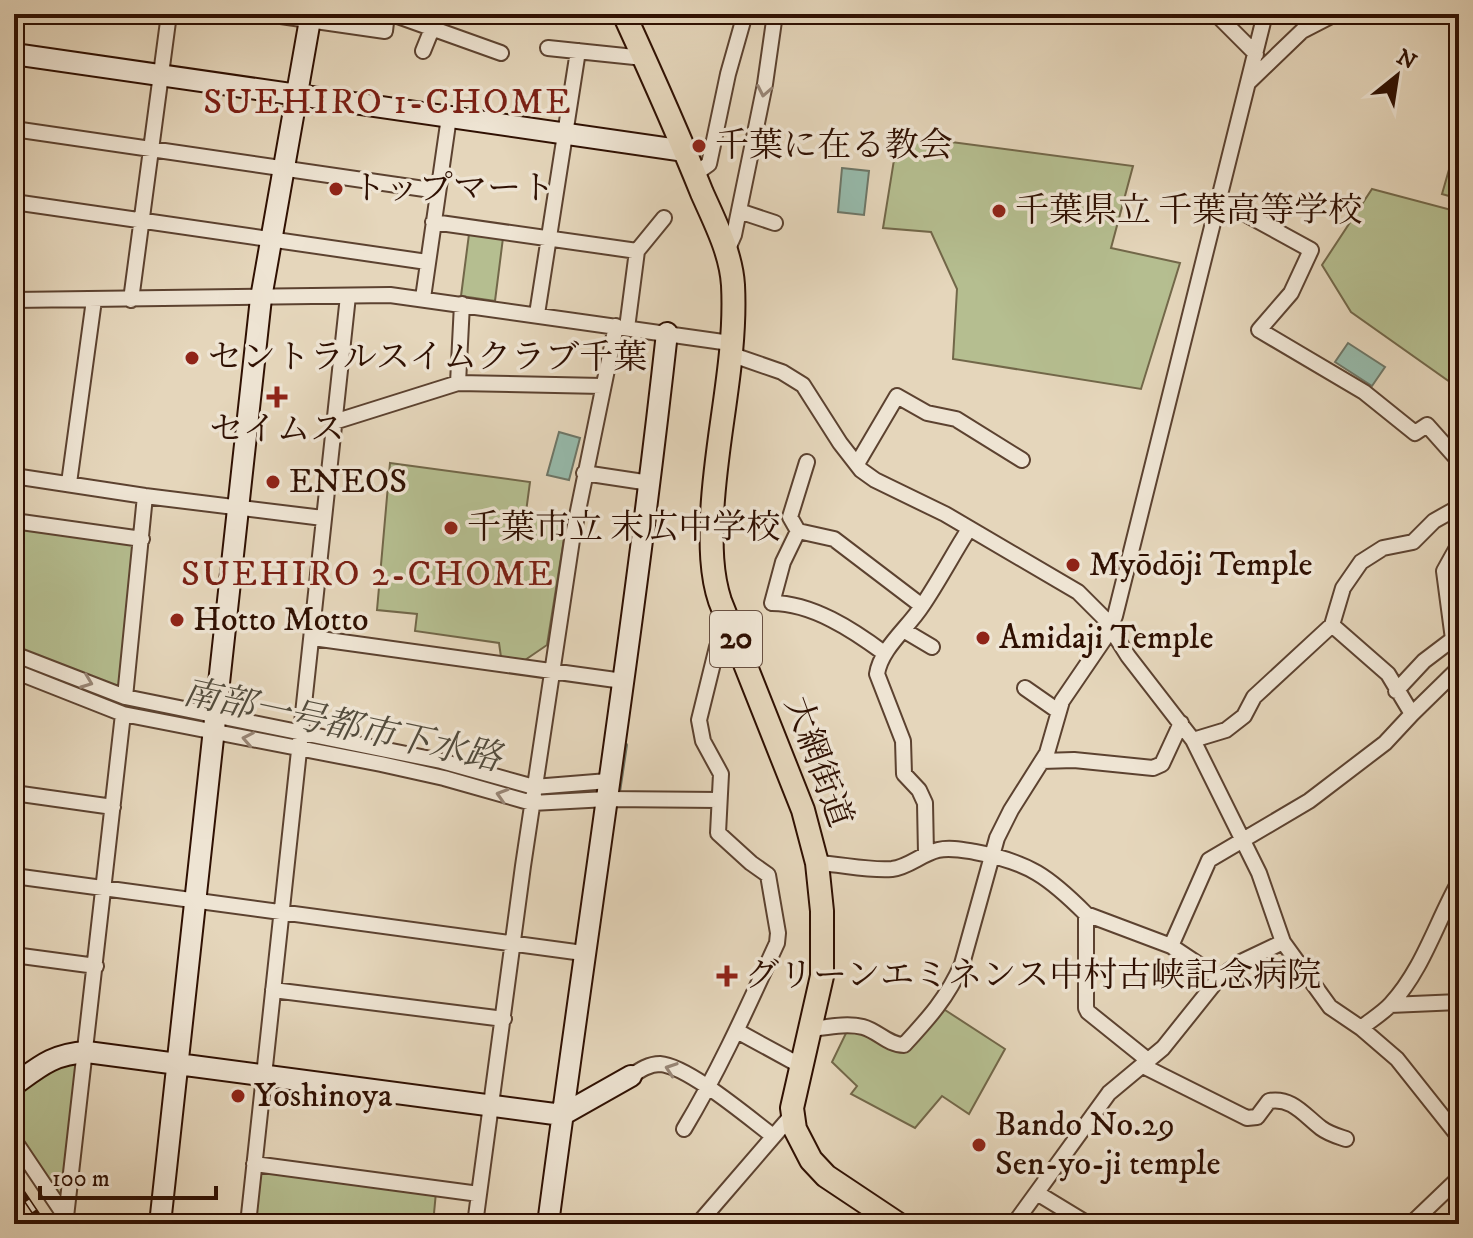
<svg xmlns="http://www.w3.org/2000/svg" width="1473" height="1238" viewBox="0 0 1473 1238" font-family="'IM FELL DW Pica','Noto Serif JP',serif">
<rect width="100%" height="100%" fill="#e5d6bb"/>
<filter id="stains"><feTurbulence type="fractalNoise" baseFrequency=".0025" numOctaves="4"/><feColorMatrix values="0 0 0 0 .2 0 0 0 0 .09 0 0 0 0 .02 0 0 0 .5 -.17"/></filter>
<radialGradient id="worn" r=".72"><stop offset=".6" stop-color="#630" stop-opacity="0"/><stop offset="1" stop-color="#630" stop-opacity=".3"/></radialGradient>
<path fill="#b5be90" stroke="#726749" stroke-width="2" d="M898,135L1133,166L1111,248L1180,263L1141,389L953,359L957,289L931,232L883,228Z
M1458,138H1459V199L1442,194Z
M1372,189L1459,212V367L1450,382L1351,312L1322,265Z
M469,234L503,238L495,301L461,296Z
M390,463L530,482L526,512L567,520L547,645L525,660L501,657L499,643L415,631L417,614L377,610Z
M14,526L135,545L122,683L112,688L14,649Z
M942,1008L1005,1049L969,1114L942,1096L915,1128L851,1094L857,1086L832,1062L848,1029L863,1030L895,1049Z
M74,1061L80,1067L65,1194L59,1196L14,1132V1097L60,1064Z
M265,1169L436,1192L433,1224H255L260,1174Z"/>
<path fill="#96baab" stroke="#6d7667" stroke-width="2" d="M842,168L869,171L864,215L838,212Z
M1348,343L1385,367L1372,386L1335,362Z
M559,432L580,438L569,480L547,475Z"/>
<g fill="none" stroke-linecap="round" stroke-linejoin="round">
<path stroke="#6d7667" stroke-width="4" d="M39,673L134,708L206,723
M223,726L297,740
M399,761L488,783
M615,793L619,792L626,745"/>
<g stroke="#5c4230" stroke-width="18">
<path id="street" d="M267,14L385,31L387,14
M392,14L501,53
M1216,14L1256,54
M548,48L644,58
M423,51L438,14
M1249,82L1302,31L1335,14
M14,129L438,191
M695,174L709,164L728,74L745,14
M1220,200L1311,250L1291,293L1259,330L1364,392L1415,433L1427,425L1459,461
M14,202L427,262
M739,211L775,223
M433,222L637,251
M727,251L734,235L765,84L775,14
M423,298L449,117
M14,300L390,295L730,343
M131,300L169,14
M537,314L578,51
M627,328L637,251L664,218
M730,354L782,372L803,385L840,443L861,470L875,480L945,514L1078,592L1104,618L1128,656L1193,740L1259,873L1283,942L1330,1007L1361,1028L1397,1059L1459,1137
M458,383L462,304
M334,422L458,383L602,386
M807,462L790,517L798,531L783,562L772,603C812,603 853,630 884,653
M857,464L897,396L927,413L956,419L1022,460
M584,473L650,483
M14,476L145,496L323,518
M69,483L94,300
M14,521L142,539
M798,531L834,539L922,606
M1332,625L1388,674L1412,714L1459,668
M905,631L932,647
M313,638L623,681
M14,654L125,697L441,761L534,787L608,781
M14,671L123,714L381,764L444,778L532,803L607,799L719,800
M1025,688L1058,711
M1396,691L1424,661L1453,639L1444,571L1459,544
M125,697L145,496
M1193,740L1226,730L1244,716L1254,697L1332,625L1343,588L1361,562L1383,548L1413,542L1434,521L1459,507
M1042,761L1074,760L1153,768L1162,764L1181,723
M14,793L113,807
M926,854L925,803L919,790L904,774L903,741L877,674C881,648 908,628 922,606C939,581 953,554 969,529
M817,863C841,864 868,871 892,869C909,867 921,854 938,850C950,847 963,850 975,852C1029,862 1049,877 1086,914V1008L1088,1012L1149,1061
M14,876L583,953
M1086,914L1171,946L1219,978
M1171,946L1209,860L1309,801L1385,743L1412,714
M14,955L96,966
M273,990L504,1019
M1390,1005L1459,1002
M1361,1028C1371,1020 1383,1013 1391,1004C1423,969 1436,923 1459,882
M812,1029C828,1027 847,1023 863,1027C878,1031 888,1045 904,1045C928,1019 948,997 962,964L997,838L1011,810L1047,753L1062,701L1105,638L1115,616L1265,14
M737,1031L803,1067
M1143,1066L1247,1118L1257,1117L1269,1101C1292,1097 1304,1115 1321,1128C1329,1134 1337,1136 1346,1139
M631,1076C640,1070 649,1064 660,1064C688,1066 749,1118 773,1136
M684,1129C720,1069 748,1006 777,943L778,933L768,875L751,863L718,833L721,774L703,741L699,720L717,647
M14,1140L67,1219
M254,1164L479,1194
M1037,1193L1088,1224
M57,1224L66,1217L123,714
M248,1224L348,296
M475,1224L523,866L572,540L616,326
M698,1224L792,1115
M1014,1224L1109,1093L1163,1048L1219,978L1241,962L1283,942
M1411,1224L1459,1178"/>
</g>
<g stroke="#2f1002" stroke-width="24">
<path id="secondary" d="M14,54L685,151
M14,1085C40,1066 53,1054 87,1052L562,1115L631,1076
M160,1224L261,298L311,14
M548,1224C587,927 634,631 667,333"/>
</g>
<g stroke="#2f1002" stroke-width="26">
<path id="primary" d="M624,14C651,73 678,133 702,193C715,222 731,253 733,285C737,362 715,439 712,516C711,544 711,574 720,601L803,810L817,863L822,911V976L792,1108L795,1129L811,1160L826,1176L898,1224"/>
</g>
<use href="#street" stroke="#eee4d3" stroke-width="14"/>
<use href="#secondary" stroke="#eee4d3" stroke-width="20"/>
<use href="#primary" stroke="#e5d6bb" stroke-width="22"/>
<g stroke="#2f1002" stroke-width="7">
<path id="rail" d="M14,1181L43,1224"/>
</g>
<use href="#rail" stroke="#eee4d3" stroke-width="4" stroke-dasharray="12" stroke-linecap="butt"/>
</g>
<defs><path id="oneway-chevron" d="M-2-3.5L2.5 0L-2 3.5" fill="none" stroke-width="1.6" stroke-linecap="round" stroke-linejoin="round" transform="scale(2)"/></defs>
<g stroke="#988575">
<use href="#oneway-chevron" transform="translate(764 91) rotate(101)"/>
<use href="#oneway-chevron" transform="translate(87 682) rotate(21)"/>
<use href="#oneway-chevron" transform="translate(248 739) rotate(-169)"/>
<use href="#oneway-chevron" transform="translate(502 795) rotate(-163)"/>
<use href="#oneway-chevron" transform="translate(671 1069) rotate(-161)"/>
</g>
<g fill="#8f2418" stroke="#eee4d3" stroke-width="3">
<circle cx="699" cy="146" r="8"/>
<circle cx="336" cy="189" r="8"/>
<circle cx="999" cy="211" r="8"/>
<circle cx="192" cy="358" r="8"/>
<path d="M273 385h8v8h8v8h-8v8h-8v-8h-8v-8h8z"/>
<circle cx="273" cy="482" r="8"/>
<circle cx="451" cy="528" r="8"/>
<circle cx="1073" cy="565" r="8"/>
<circle cx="177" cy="620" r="8"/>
<circle cx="983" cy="638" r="8"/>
<path d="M723 964h8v8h8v8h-8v8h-8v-8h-8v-8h8z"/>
<circle cx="238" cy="1096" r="8"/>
<circle cx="979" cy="1145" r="8"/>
</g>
<g text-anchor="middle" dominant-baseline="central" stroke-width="7" stroke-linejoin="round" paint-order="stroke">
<rect fill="#eee4d3" stroke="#685041" stroke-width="2" x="710" y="611" width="52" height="56" rx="6"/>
<g font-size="32" font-weight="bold" fill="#2f1002">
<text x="736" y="639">20</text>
</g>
<g font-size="34" fill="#2f1002" stroke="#eee4d3" text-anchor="start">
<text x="715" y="146">千葉に在る教会</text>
<text x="352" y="189">トップマート</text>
<text x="1015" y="211">千葉県立 千葉高等学校</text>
<text x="208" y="358">セントラルスイムクラブ千葉</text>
<text x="277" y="430" text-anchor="middle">セイムス</text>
<text x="289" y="482">ENEOS</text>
<text x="467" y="528">千葉市立 末広中学校</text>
<text x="1089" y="565">Myōdōji Temple</text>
<text x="193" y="620">Hotto Motto</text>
<text x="999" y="638">Amidaji Temple</text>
<text x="745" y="976">グリーンエミネンス中村古峡記念病院</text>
<text x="254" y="1096">Yoshinoya</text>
<text x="995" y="1125">Bando No.29<tspan x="995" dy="39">Sen-yo-ji temple</tspan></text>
</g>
<g font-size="34" fill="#2f1002" stroke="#eee4d3">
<text transform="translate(818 762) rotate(70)">大網街道</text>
</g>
<g font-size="36" letter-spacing="2" fill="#7a1f14" stroke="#eee4d3">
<text x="388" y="102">SUEHIRO 1-CHOME</text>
<text x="368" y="574">SUEHIRO 2-CHOME</text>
</g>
<g font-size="36" font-style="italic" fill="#534c3d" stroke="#eee4d3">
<text transform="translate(342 726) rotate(12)">南部一号都市下水路</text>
</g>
</g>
<rect width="1473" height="1238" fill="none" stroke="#e5d6bb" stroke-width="48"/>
<rect x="16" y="16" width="1441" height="1206" fill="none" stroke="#2f1002" stroke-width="4"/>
<rect x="24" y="24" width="1425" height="1190" fill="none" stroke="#2f1002" stroke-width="2"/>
<g transform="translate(1397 76) rotate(30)" stroke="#eee4d3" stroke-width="6" paint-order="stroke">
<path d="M0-6L14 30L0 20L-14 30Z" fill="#2f1002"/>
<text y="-12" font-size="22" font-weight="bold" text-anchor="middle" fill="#2f1002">N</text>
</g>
<path d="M40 1186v12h176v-12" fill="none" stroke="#2f1002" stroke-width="4"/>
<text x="52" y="1186" font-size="24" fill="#2f1002" stroke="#eee4d3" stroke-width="6" paint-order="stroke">100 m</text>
<rect width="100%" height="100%" filter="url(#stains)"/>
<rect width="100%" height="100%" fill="url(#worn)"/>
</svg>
